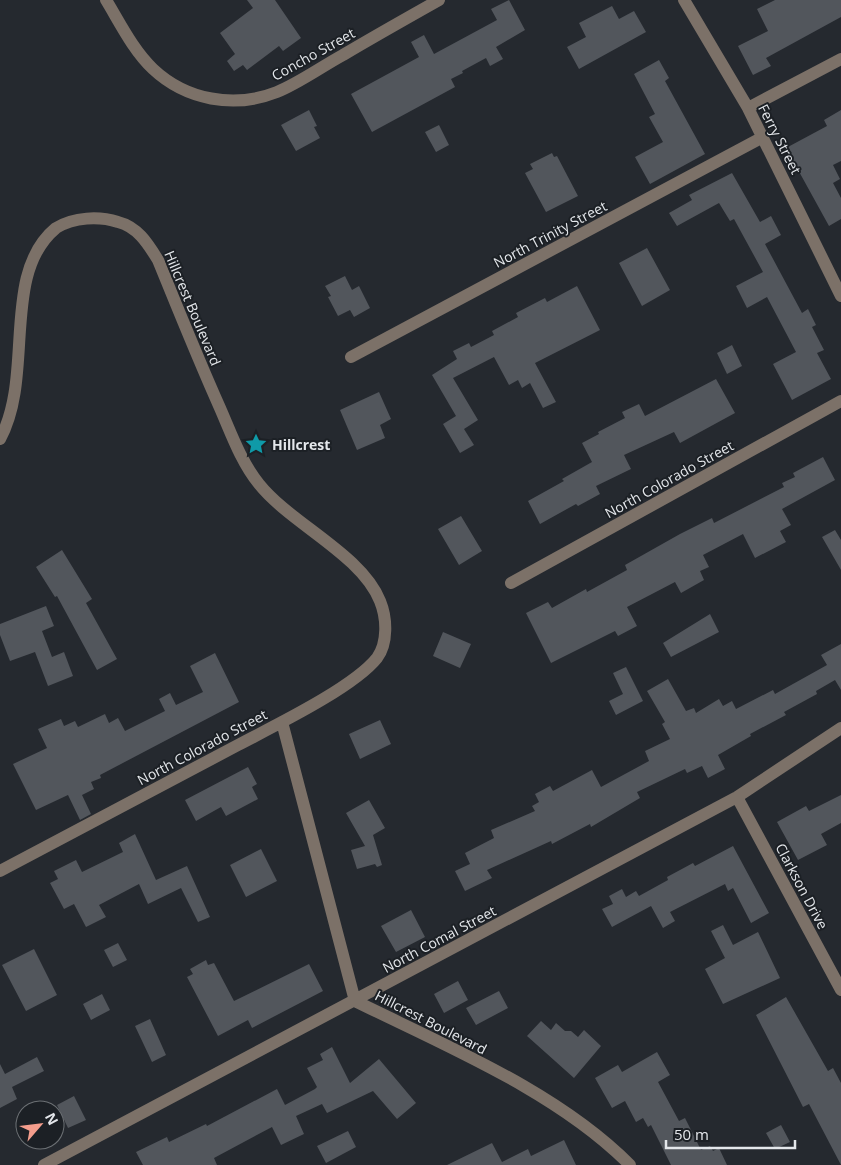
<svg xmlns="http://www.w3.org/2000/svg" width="841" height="1165" viewBox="0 0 841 1165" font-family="'Open Sans',sans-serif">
<rect width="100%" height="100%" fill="#25292f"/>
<path fill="#52565c" d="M247,0H275L301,38L283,51L279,46L247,70L243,65L234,71L227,61L235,54L220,33L253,8Z
M509,0L525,30L496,47L503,59L490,66L486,58L462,71L463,73L451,79L455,87L372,132L351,94L419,57L411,42L424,35L434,54L497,20L491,9Z
M775,0H841V17L766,58L771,66L753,75L738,46L768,31L757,9Z
M612,6L619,19L634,11L646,32L579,69L567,47L586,37L579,23Z
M659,60L669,78L665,81L705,154L650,184L635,157L663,142L649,117L655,114L634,74Z
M309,110L317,126L314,127L320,138L296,151L281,125Z
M841,110V161L833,165L840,179L833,183L841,198V219L829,226L786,148L827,126L824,120Z
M439,125L449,145L436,152L425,132Z
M552,153L554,157L557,156L578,196L546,212L525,173L533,169L530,164Z
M732,173L760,222L771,216L781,235L765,244L802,313L808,309L816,325L812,327L824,350L817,353L831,379L792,400L773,364L796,352L767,297L747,308L736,286L763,272L734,219L730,221L719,203L677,226L669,213L692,200L689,195Z
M647,248L670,290L642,306L619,263Z
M345,276L352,290L359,286L370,308L354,317L350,310L338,316L328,297L331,296L325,286Z
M577,286L600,330L535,363L556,402L543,408L530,383L522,388L518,380L509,385L494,357L453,378L478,420L464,429L474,445L460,453L443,424L456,416L432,375L457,359L453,351L469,343L471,347L494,335L492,331L518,317L516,313L545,298L547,302Z
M732,345L742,366L727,374L717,353Z
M716,379L735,413L680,443L674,432L624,455L631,469L596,486L600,494L578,506L576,504L540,524L528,501L564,481L562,479L592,462L582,443L599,434L598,432L625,418L622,412L639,404L645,416Z
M379,392L391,419L380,425L385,438L357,450L340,410Z
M823,457L835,480L782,509L791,525L780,531L786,542L755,558L743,534L703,555L709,567L700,571L704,580L681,593L675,582L627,607L637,626L618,636L615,631L551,663L526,613L548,602L552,608L586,589L587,592L627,570L625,565L680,534L712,518L714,523L784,487L782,483L795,477L793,473Z
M461,516L482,551L459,565L438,529Z
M835,530L841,540V570L822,537Z
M62,550L92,599L86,603L117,659L97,670L57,596L55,597L36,567Z
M46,606L54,626L42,631L52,657L64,652L73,676L48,686L35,652L10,661L0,635V624Z
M710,614L719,632L671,657L663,643Z
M443,632L471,644L460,668L433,656Z
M841,644V690L835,680L816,691L817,694L784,712L786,715L750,734L751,736L718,755L725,769L708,778L702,766L687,773L685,769L637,792L640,798L591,827L590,824L552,844L551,841L487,870L492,878L465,891L455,871L470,864L465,853L494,838L491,830L535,811L532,806L539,802L535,794L550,786L553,791L592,770L601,787L649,761L645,751L670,739L662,724L665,722L647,691L668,679L686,711L694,708L696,713L719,699L723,706L732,701L736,709L773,690L775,694L827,665L821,655Z
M215,653L239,702L100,775L101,778L91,782L94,789L82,795L91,814L80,820L68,795L36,810L13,764L47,748L38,729L61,719L64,726L75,721L78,727L105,714L109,723L118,718L125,731L165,711L159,699L170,693L176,705L203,692L190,666Z
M626,667L643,701L616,715L609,701L623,694L613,673Z
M380,720L391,744L360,759L349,734Z
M248,767L257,784L252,787L258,799L226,816L221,807L196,821L185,800Z
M841,795V823L821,834L827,845L798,860L777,822L806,806L809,811Z
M369,800L385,828L373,835L382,865L377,867L375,864L357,869L351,850L365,846L346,813Z
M135,834L156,880L187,866L210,917L198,922L181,888L148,904L139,884L99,905L106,917L86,927L74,904L64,909L50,883L58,879L54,871L76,860L82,872L123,852L119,843Z
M733,846L769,913L751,923L733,888L728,891L725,884L670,912L675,921L663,928L651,906L612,927L602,909L613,904L609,896L622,889L626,897L636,891L639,896L668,880L667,877L693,863L695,866Z
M261,849L277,881L246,897L230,865Z
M411,910L425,937L396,952L381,926Z
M723,925L733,945L758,932L780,978L723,1004L705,969L725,958L711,931Z
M118,943L127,960L113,967L104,950Z
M34,949L57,995L26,1011L2,965Z
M206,960L208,965L214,963L234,1001L309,964L323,991L252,1028L248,1020L218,1036L187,977L193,974L190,969Z
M458,981L468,1000L444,1013L434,994Z
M499,991L508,1008L476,1025L466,1008Z
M102,994L110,1010L91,1020L83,1004Z
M786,997L828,1071L833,1068L841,1083V1165L809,1104L803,1107L756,1015Z
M150,1019L166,1055L152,1062L135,1026Z
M541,1021L551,1030L556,1023L565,1031H571L578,1037L584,1030L601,1046L574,1078L527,1036Z
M332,1047L350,1083L379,1059L416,1103L397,1119L373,1091L327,1113L322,1104L296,1116L304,1134L281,1145L272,1127L214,1158L217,1165H143L136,1152L167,1137L169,1142L206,1124L207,1126L277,1089L285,1105L315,1089L317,1087L307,1068L323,1060L320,1054Z
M657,1052L670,1075L658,1082L679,1121L685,1118L701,1150L710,1146L713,1151L719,1148L727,1165H671L651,1125L648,1127L643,1118L636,1122L625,1101L612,1108L595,1078L618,1065L622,1072Z
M37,1057L44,1071L12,1087L17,1099L0,1108V1064L5,1074Z
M74,1096L86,1120L68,1128L57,1105Z
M781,1125L790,1142L775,1149L766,1133Z
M348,1131L356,1147L326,1163L317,1146Z
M564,1140L576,1165H447L492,1143L502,1162L528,1149L531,1156Z"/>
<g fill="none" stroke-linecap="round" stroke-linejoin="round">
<path stroke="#7c7168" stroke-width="12" d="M106,0C120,23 133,50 153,69C186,100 234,109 277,92C299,83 321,67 343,55C375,36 407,18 439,0
M684,0L748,108L841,296
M748,108L841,59
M351,357L763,137
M0,439C35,375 0,274 56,228C74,217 99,216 118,222C138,227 148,244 158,260C178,309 198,359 220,408C231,433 241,462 259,484C291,524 361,554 380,601C387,618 388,643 377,658C353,688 274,726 238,745C159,787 79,829 0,871
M511,583L841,401
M282,722L355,1001C446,1046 558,1092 630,1165
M737,797L841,990
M44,1165L737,797L841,728"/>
</g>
<defs>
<g id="sight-bare" transform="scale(1.725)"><path d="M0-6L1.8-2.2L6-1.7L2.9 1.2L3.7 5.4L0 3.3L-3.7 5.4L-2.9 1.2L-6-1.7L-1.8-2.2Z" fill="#0f9aa8" stroke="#1c2025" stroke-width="2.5" paint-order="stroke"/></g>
</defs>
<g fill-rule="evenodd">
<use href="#sight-bare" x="256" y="444"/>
</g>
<g text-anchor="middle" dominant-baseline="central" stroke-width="4" stroke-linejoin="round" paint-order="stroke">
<g font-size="14" fill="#e4e7eb" stroke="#1c2025">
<text transform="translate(313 54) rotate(-29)">Concho Street</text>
<text transform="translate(780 139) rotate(63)">Ferry Street</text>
<text transform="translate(550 234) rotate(-28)">North Trinity Street</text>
<text transform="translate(193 308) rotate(67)">Hillcrest Boulevard</text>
<text transform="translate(669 479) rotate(-29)">North Colorado Street</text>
<text transform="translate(202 747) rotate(-28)">North Colorado Street</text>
<text transform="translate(802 886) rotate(62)">Clarkson Drive</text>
<text transform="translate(439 939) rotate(-28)">North Comal Street</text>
<text transform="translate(431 1022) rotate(27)">Hillcrest Boulevard</text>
</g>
<g font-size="14" font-weight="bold" fill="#e4e7eb" stroke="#1c2025" text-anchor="start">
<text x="272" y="444">Hillcrest</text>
</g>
</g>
<g transform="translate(40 1125) rotate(62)"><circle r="24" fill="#1c2025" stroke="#6c7074"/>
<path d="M0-4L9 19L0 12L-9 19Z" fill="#f49d8c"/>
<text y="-8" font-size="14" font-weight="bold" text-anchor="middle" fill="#e4e7eb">N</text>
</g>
<path d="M666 1140v8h129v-8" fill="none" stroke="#e4e7eb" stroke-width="2.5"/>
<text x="674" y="1140" font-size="15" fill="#e4e7eb" stroke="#1c2025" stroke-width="4" paint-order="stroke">50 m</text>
</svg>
